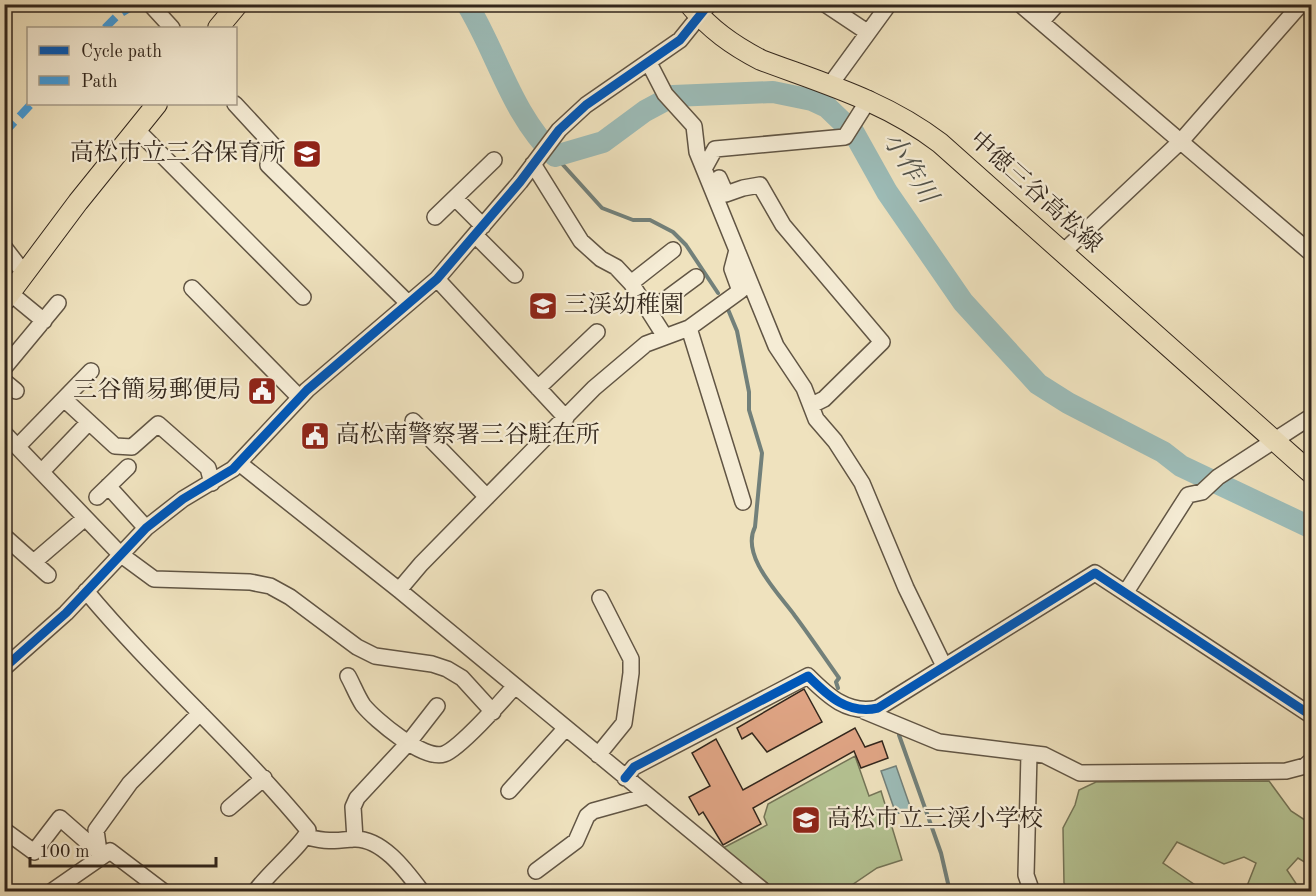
<svg xmlns="http://www.w3.org/2000/svg" width="1316" height="896" viewBox="0 0 1316 896" font-family="'Old Standard TT','Noto Serif JP',serif">
<rect width="100%" height="100%" fill="#efe2be"/>
<filter id="stains"><feTurbulence type="fractalNoise" baseFrequency=".00333" numOctaves="4"/><feColorMatrix values="0 0 0 0 .2 0 0 0 0 .09 0 0 0 0 .02 0 0 0 .5 -.17"/></filter>
<radialGradient id="worn" r=".72"><stop offset=".6" stop-color="#630" stop-opacity="0"/><stop offset="1" stop-color="#630" stop-opacity=".3"/></radialGradient>
<path fill="#b5c494" stroke="#747558" stroke-width="1.5" d="M855,756L869,796L881,791L902,860L877,868L843,891H777L723,848L767,825L764,817L768,804Z
M1269,781L1291,811L1311,824V866L1298,858L1287,870L1301,891H1245L1256,863L1244,857L1224,864L1177,842L1163,863L1204,891H1069L1064,883L1063,828L1075,805L1079,790L1096,782Z"/>
<path fill="#9cbcb8" stroke="#72807a" stroke-width="1.5" d="M896,766L911,809L896,814L881,771Z"/>
<g fill="none" stroke-linecap="round" stroke-linejoin="round">
<path stroke="#72807a" stroke-width="4" d="M555,156L602,208L633,220H650L673,232L686,245L718,293
M727,307L737,331L749,392V410L762,453L755,527C740,556 780,595 795,616C810,636 824,657 839,678L836,682L838,688
M899,735L941,853L950,892"/>
<path stroke="#9cbcb8" stroke-width="22" d="M467,4C498,55 511,113 555,156L603,142L645,111L673,96L773,92L812,100L827,107L854,133L887,192L963,302L1038,384L1068,403L1163,452L1181,466L1312,528"/>
</g>
<path fill="#e0a585" stroke="#32261c" stroke-width="1.5" d="M804,689L822,722L767,752L752,733L742,739L737,728Z
M855,728L865,747L882,741L888,758L861,768L854,751L753,808L761,824L723,845L703,812L699,815L689,797L710,786L692,753L716,739L743,790Z"/>
<g fill="none" stroke-linecap="round" stroke-linejoin="round">
<g stroke="#615544" stroke-width="18">
<path id="minor" d="M150,4L172,28
M825,4L867,32
M1020,4L1312,254
M1041,22L1057,4
M649,63L665,94L694,126L697,152L776,346L804,388L816,419L835,441L862,483L906,588L944,666
M830,85L889,4
M235,104L273,145L268,165L408,303
M136,129L303,297
M533,164L581,241L601,259L616,267L631,283L664,335
M704,169L715,149L845,137L869,99
M719,178L726,194L743,188L760,185L783,225L882,342L824,399L812,405
M455,198L483,226
M435,217L494,160
M475,235L515,275
M4,247L24,273
M1063,252L1182,140L1301,4
M437,279L566,418
M631,283L673,250
M192,288L299,397
M10,293L44,321
M650,311L696,277
M689,328L743,502
M4,368L58,303
M4,381L16,391
M538,388L597,332
M64,399L115,446L132,447L158,424L208,468L212,483
M413,421L487,497
M4,433L120,554L154,579L250,582L270,586L290,597L357,647L375,656L432,664L447,669L462,678L493,712
M23,441L91,371
M239,463L399,590L765,892
M47,466L89,422
M108,486L146,528
M97,497L128,467
M4,536L48,575
M35,561L85,518
M399,590L421,564L594,388L646,344L689,328L740,291L732,269L737,250
M86,591C156,675 239,746 308,830C306,842 265,876 255,892
M1126,592L1188,495L1202,492L1218,477L1312,416
M4,668L66,613L146,528L183,499L233,469L307,390L437,279L520,182L559,130L586,105L680,40L709,4
M348,676C353,685 357,696 363,705C375,720 424,761 444,754C459,749 502,701 514,687
M864,711L939,742L1044,755L1080,773L1286,771L1305,766L1312,760
M1029,754L1026,875L1032,892
M598,755L624,723L631,673V659L600,598
M625,778L634,767L808,676C828,696 848,715 878,708L1095,573L1312,716
M509,791L565,729
M229,808L264,778
M4,830L34,852L60,818L101,854
M307,837C328,842 333,841 353,839C382,837 407,872 422,892
M355,839L353,807L357,798L409,742L437,706
M99,852L96,830L130,783L200,713
M536,871L576,841L587,816L593,811L647,796
M51,892L110,851L164,892"/>
</g>
<g stroke="#32261c" stroke-width="22">
<path id="major" d="M689,4C710,29 732,45 761,60C825,84 885,101 940,143L1312,474
M218,28L238,4
M4,301L78,202L157,104"/>
</g>
<use href="#minor" stroke="#f5ecd5" stroke-width="15"/>
<use href="#major" stroke="#efe2be" stroke-width="20"/>
<path stroke="#3e9cdf" stroke-width="8" stroke-dasharray="15 8" stroke-linecap="butt" d="M105,28L118,15L136,4
M4,133L31,104"/>
<g stroke="#f5ecd5" stroke-width="13">
<path id="cycleway" d="M4,668L66,613L146,528L183,499L233,469L307,390L437,279L520,182L559,130L586,105L680,40L709,4
M625,778L634,767L808,676C828,696 848,715 878,708L1095,573L1312,716"/>
</g>
<use href="#cycleway" stroke="#0057b8" stroke-width="9"/>
</g>
<defs>
<g id="school-square" transform="scale(1.5)"><rect x="-9" y="-9" width="18" height="18" rx="4" fill="#8f2418" stroke="#f5ecd5"/><path d="M0-5L7-2L0 1L-7-2ZM-4 1L0 2.5L4 1V4Q0 6-4 4Z" fill="#fff"/></g>
<g id="civic-square" transform="scale(1.5)"><rect x="-9" y="-9" width="18" height="18" rx="4" fill="#8f2418" stroke="#f5ecd5"/><path d="M-.6-6.5H3V-4.5H.6V-3L4-1V1h2V6H-6V1h2V-1L-.6-3ZM-1.2 2.5V6h2.4V2.5Z" fill="#fff"/></g>
</defs>
<g fill-rule="evenodd">
<use href="#school-square" x="307" y="154"/>
<use href="#school-square" x="543" y="306"/>
<use href="#civic-square" x="262" y="391"/>
<use href="#civic-square" x="315" y="436"/>
<use href="#school-square" x="806" y="820"/>
</g>
<g text-anchor="middle" dominant-baseline="central" stroke-width="4.5" stroke-linejoin="round" paint-order="stroke">
<g font-size="24" fill="#32261c" stroke="#f5ecd5" text-anchor="start">
<text x="286" y="154" text-anchor="end">高松市立三谷保育所</text>
<text x="564" y="306">三渓幼稚園</text>
<text x="241" y="391" text-anchor="end">三谷簡易郵便局</text>
<text x="336" y="436">高松南警察署三谷駐在所</text>
<text x="827" y="820">高松市立三渓小学校</text>
</g>
<g font-size="24" fill="#32261c" stroke="#f5ecd5">
<text transform="translate(1035 193) rotate(42)">中徳三谷高松線</text>
</g>
<g font-size="26" font-style="italic" fill="#52534b" stroke="#f5ecd5">
<text transform="translate(909 168) rotate(58)">小作川</text>
</g>
</g>
<rect width="1316" height="896" fill="none" stroke="#efe2be" stroke-width="24"/>
<rect x="6" y="6" width="1304" height="884" fill="none" stroke="#32261c" stroke-width="3"/>
<rect x="12" y="12" width="1292" height="872" fill="none" stroke="#32261c" stroke-width="1.5"/>
<rect x="27" y="27" width="210" height="78" fill="#f5ecd5" stroke="#a79d8b" stroke-width="1.5"/>
<rect x="39" y="46" width="30" height="9" fill="#0057b8" stroke="#a79d8b" stroke-width="1.5"/>
<text x="81" y="57" font-size="18" fill="#32261c">Cycle path</text>
<rect x="39" y="76" width="30" height="9" fill="#3e9cdf" stroke="#a79d8b" stroke-width="1.5"/>
<text x="81" y="87" font-size="18" fill="#32261c">Path</text>
<path d="M30 857v9h186v-9" fill="none" stroke="#32261c" stroke-width="3"/>
<text x="39" y="857" font-size="18" fill="#32261c" stroke="#f5ecd5" stroke-width="4.5" paint-order="stroke">100 m</text>
<rect width="100%" height="100%" filter="url(#stains)"/>
<rect width="100%" height="100%" fill="url(#worn)"/>
</svg>
